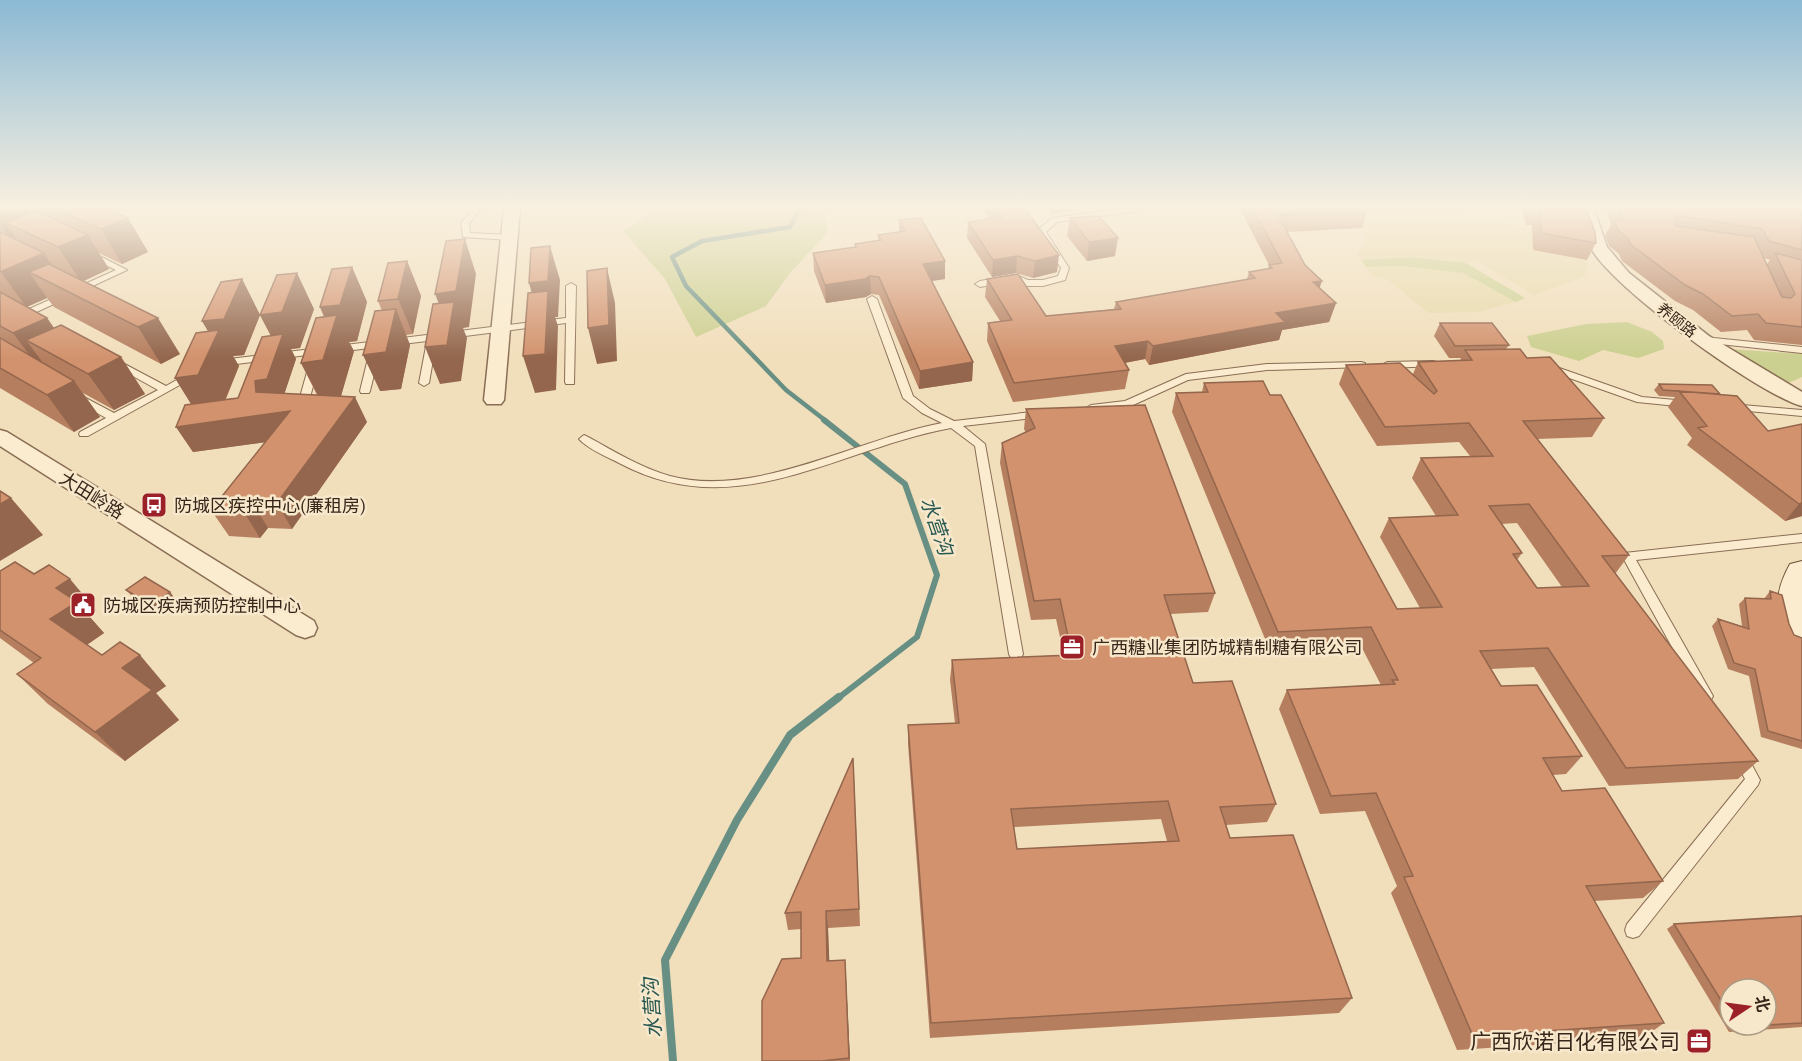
<svg xmlns="http://www.w3.org/2000/svg" width="1802" height="1061" viewBox="0 0 1802 1061" font-family="'Source Serif 4','Noto Sans SC',serif">
<rect width="100%" height="100%" fill="#f1debb"/>
<path fill="#e7d9a8" d="M1358,209L1438,210L1532,229L1587,260L1585,276L1534,295L1475,260L1466,263L1410,257L1361,260L1356,254L1366,243Z
M1403,266L1463,273L1516,302L1479,312L1429,313L1388,280L1372,276L1366,267Z"/>
<path fill="#cbcf8f" d="M659,209H824L828,232L790,273L766,306L696,337L665,279L623,231Z
M1410,257L1466,263L1525,298L1516,302L1463,273L1403,266L1366,267L1361,260Z
M1627,322L1652,332L1663,341L1664,349L1638,358L1603,350L1579,361L1531,347L1527,336L1586,324Z
M1729,349L1802,354V377L1786,384Z"/>
<g fill="none" stroke-linecap="round" stroke-linejoin="round">
<path stroke="#678f83" stroke-width="4.5" d="M800,209L790,227L702,241L672,257L686,286L786,390L826,421"/>
<path stroke="#678f83" stroke-width="6" d="M824,420L905,484L937,575L917,637L837,699"/>
<path stroke="#678f83" stroke-width="8" d="M673,1061L665,960L737,820L790,735L839,697"/>
<g stroke="#896d54" stroke-width="2">
<path id="lane" d="M473,209H481L469,223L470,233L509,235L512,236V240L463,237L461,223Z
M1120,209H1143L1139,211L1057,222L1046,232L1069,268L1065,280L1043,286H1026L1015,281L980,287L975,284L980,281L1016,275L1028,280H1043L1058,276L1061,268L1037,232L1038,230L1052,218Z
M90,251L127,270L0,329V322L116,270L87,256V252Z
M571,283L576,286L574,384H566L565,382L566,323L434,340L436,342L429,383L424,386L419,383L427,341L337,352L332,349L337,346L566,318V286Z
M872,296L877,299L913,396L930,409L954,421L1041,411L1046,414L1041,417L963,426L985,444L1023,654L1021,658L1016,659L1011,658L1009,654L975,446L951,428C837,449 737,525 621,464C608,457 589,450 579,439L584,435L588,437C614,451 641,468 670,476C756,499 857,439 942,423L922,413L903,398L867,299Z
M1704,337L1802,347V353L1701,342V338Z
M320,348L323,349V353L221,366L216,363L221,360Z
M374,351L379,354L370,391L369,393H361L360,391L369,354Z
M117,360L166,386L187,374H195L196,376L88,436H80L79,434L80,432L106,418L74,400L73,398L74,396H82L114,413L158,390L113,365L112,363Z
M1433,361L1437,362V366L1387,368L1382,365L1387,362Z
M314,362L319,365L310,397L305,400L301,399L300,397L309,365Z
M1361,362L1365,363V367L1267,370L1188,380L1131,406L1091,411L1086,408L1091,405L1125,401L1186,374L1267,364Z
M1548,364L1642,397L1687,401L1692,404L1687,407L1637,402L1544,369V365Z
M1731,404L1802,410V416L1727,409L1726,407Z
M1802,534V542L1636,560L1713,696L1711,700L1706,702L1701,700L1622,556L1624,553Z
M1740,750L1745,752L1760,780L1758,785L1639,936L1633,938L1627,936L1625,930L1627,924L1745,779L1733,756L1735,752Z"/>
</g>
<g stroke="#896d54" stroke-width="3">
<path id="street" d="M504,209H520L504,400L501,404H487L484,400Z
M1578,209H1594L1607,247L1629,273L1709,336L1802,392V406C1760,395 1611,287 1591,248C1585,237 1582,222 1578,209Z
M0,430L7,432L314,621L317,628L314,635L305,638L296,635L0,446Z"/>
</g>
<g stroke="#6a4e37" stroke-width="2">
<path id="secondary" d="M1802,561V644L1790,641C1774,611 1774,593 1790,564Z"/>
</g>
<use href="#lane" fill="#fbeccf" fill-rule="evenodd"/>
<use href="#street" fill="#fbeccf" fill-rule="evenodd"/>
<use href="#secondary" fill="#fbeccf" fill-rule="evenodd"/>
</g>
<path fill="#b57e5f" fill-rule="evenodd" d="M0,209H109L128,218L148,252L122,264L99,253L109,269L84,281L180,354L161,364L54,307L47,298L27,307L47,318L54,328L121,357L145,394L114,410L83,393L100,417L74,432L0,388Z
M983,209H1025L1057,272L1033,278L1016,273L992,277L967,238L968,222L990,219Z
M1240,209H1368V210L1362,228L1287,232L1305,265L1319,288L1336,303L1329,322L1282,330L1279,340L1149,365L1145,359L1125,363L1129,370L1125,389L1013,402L987,341L988,323L1000,321L985,297L987,279L1046,316L1114,309L1116,302L1247,279L1249,272L1268,269L1269,265Z
M1522,209H1586L1596,243L1587,260L1533,250L1532,225H1526Z
M1606,209H1802V345L1754,340L1747,330L1721,332L1693,310L1675,301L1622,261L1619,254L1609,246L1605,235L1611,225ZM1764,258L1770,260L1767,264Z
M1070,218L1115,256L1087,261L1067,236Z
M899,220L945,279L932,281L973,362L972,381L919,389L879,295L871,294L866,297L826,303L814,271L813,253L855,247V244L879,241L878,235L899,232Z
M407,261L421,296L413,334L406,335L410,345L401,389L380,391L382,311L378,301Z
M352,267L367,302L357,341L349,342L354,351L341,396L367,422L292,529L268,528L260,538L229,536L211,510L266,442L193,452L176,427L191,404L175,378L208,331L202,321L242,279L260,315L244,355L233,356L239,366L226,399L238,398L271,336L260,315L314,309L300,348L291,349L296,359L284,394L317,395L301,363L324,317L320,307Z
M1440,323L1509,345L1506,349L1527,358L1604,418L1592,437L1537,439L1629,555L1615,574L1758,761L1738,779L1609,786L1534,667L1491,669L1501,686L1582,756L1566,774L1553,775L1562,791L1663,881L1643,898L1594,901L1664,1023L1643,1038L1457,1050L1391,893L1397,886L1365,811L1320,814L1279,709L1287,690L1381,685L1361,646L1270,651L1172,412L1176,393L1202,392L1204,383L1270,395L1397,609L1420,608L1380,537L1389,518L1436,516L1412,478L1421,458L1470,456L1459,442L1377,446L1339,384L1346,365L1413,374L1418,362L1460,361L1461,358H1449L1434,336ZM1517,523L1562,587L1537,588L1517,560L1522,553L1501,524Z
M1659,384L1720,394L1768,431L1802,424V516L1785,521L1687,445L1692,438L1668,407L1675,397L1659,396L1654,390Z
M1026,409L1215,593L1208,612L1170,614L1193,683L1276,804L1267,822L1226,825L1230,838L1352,998L1339,1013L930,1038L908,744V725L955,723L950,680L952,660L1064,655L1056,619L1031,620L1000,463L1002,443L1026,433L1024,429ZM1161,819L1167,841L1017,849L1014,827Z
M0,571L34,574L96,610L88,615L104,633L87,645L102,655L166,686L156,693L179,720L125,761L48,704L17,674L34,663L0,638Z
M126,590L170,592L175,599L156,612L132,596Z
M1770,591L1794,635L1802,638V749L1761,737L1749,676L1728,669L1712,626L1718,619L1742,626L1739,604L1745,598L1764,599Z
M854,777L860,926L828,928L829,961L845,960L850,1061H762L801,958V929L788,930L785,913Z
M1802,916V1027L1729,1032L1667,929L1674,924ZM1730,989L1766,1025H1730Z"/>
<path fill="#93664d" d="M14,209H27L46,239L6,223L23,248L18,251L0,224V214Z
M1050,209H1076V210L1050,214Z
M128,218L148,252L122,264L101,229Z
M88,235L109,269L81,282L58,247Z
M1118,238L1115,256L1087,261L1089,242Z
M465,239L476,274L469,327L463,328L467,338L461,381L440,384L425,347L449,329L435,294Z
M550,246L560,280L558,317H555L558,326L556,390L535,393L523,356L539,319L529,283Z
M44,253L67,288L29,272L47,298L26,307L1,272Z
M1059,255L1057,272L1033,278L1035,261Z
M1017,256L1016,273L992,277L993,260Z
M407,261L421,296L413,334L398,299Z
M945,261V279L923,282V264Z
M352,267L367,302L357,341L349,342L354,351L341,396L320,399L301,363L332,333L320,307Z
M607,268L615,303L617,361L597,364L588,328Z
M297,273L314,309L300,348L291,349L296,359L281,404L290,411L304,437L193,452L176,427L256,392L255,381L278,349L260,315Z
M870,276L871,294L866,297L826,303L825,285Z
M242,279L260,315L244,355L233,356L239,366L220,412L198,415L175,378L214,341L202,321Z
M1322,281L1316,298L1313,282Z
M1336,303L1329,322L1282,330L1279,340L1149,365L1153,346L1276,313Z
M396,309L410,345L401,389L380,391L363,355Z
M47,318L72,354L26,340L46,367L40,369L13,333Z
M158,318L180,354L161,364L138,327Z
M1148,341L1145,359L1112,365L1115,346Z
M121,357L145,394L114,410L88,374Z
M973,362L972,381L919,389L920,371Z
M74,381L100,417L74,432L47,395Z
M355,397L367,422L292,529L277,503Z
M11,498L43,535L0,561V504Z
M252,502L268,528L260,538L244,512Z
M1802,503V516L1785,521L1799,504Z
M70,579L96,610L88,615L104,633L79,650L50,619L56,588Z
M170,592L175,599L156,612L151,605Z
M140,655L166,686L156,693L179,720L125,761L95,732L122,668Z
M826,911L828,928L830,977L827,961Z
M845,960L846,976L850,1061L849,1058Z"/>
<path fill="#d2926e" stroke="#93664d" stroke-width="1.5" fill-rule="evenodd" d="M0,209H14L0,214Z
M55,209H109L128,218L101,229Z
M996,209H1025L1059,255L1035,261L1017,256L993,260L968,222L1002,217Z
M1253,209H1368V210L1278,215L1305,265L1322,281L1313,282L1336,303L1276,313L1285,322L1153,346L1148,341L1115,346L1129,370L1014,383L988,323L1012,320L987,279L1018,274L1046,316L1121,309L1116,302L1255,278L1249,272L1272,268L1269,265L1282,263Z
M1537,209H1586L1595,232L1596,243L1541,233L1540,209Z
M1619,209H1802V250L1769,241L1762,229L1679,216L1674,218L1676,226L1754,237L1782,297L1791,298L1795,294L1775,253L1802,260V327L1766,323L1758,314L1732,316L1703,294L1685,285L1631,245L1628,239L1618,230L1614,220L1623,221Z
M36,210L88,235L58,247L6,223Z
M1099,216L1118,238L1089,242L1070,218Z
M921,218L945,261L923,264L973,362L920,371L879,277L870,276L865,279L825,285L813,253L856,247L855,244L881,240L878,235L905,231L899,220Z
M0,232L44,253L0,272Z
M465,239L456,291L435,294L446,241Z
M550,246L548,281L529,283L531,248Z
M407,261L398,299L378,301L388,263Z
M49,264L158,318L138,327L29,272Z
M352,267L340,305L320,307L332,269Z
M607,268L609,325L588,328L587,271Z
M297,273L282,312L260,315L277,275Z
M242,279L224,319L202,321L221,282Z
M548,291L545,354L523,356L528,293Z
M0,292L47,318L13,333L0,326Z
M454,302L447,345L425,347L433,304Z
M396,309L386,352L363,355L375,311Z
M337,315L323,360L301,363L316,318Z
M1440,323H1492L1509,345L1455,346Z
M61,325L121,357L88,374L26,340Z
M219,330L198,375L175,378L196,333Z
M283,334L267,379L255,381L256,392L355,397L277,503L252,502L244,512L211,510L290,411L176,427L185,405L238,398L262,337Z
M0,338L74,381L47,395L0,368Z
M1520,349L1527,358L1550,357L1604,418L1523,421L1629,555L1602,556L1758,761L1626,768L1548,648L1480,651L1501,686L1537,685L1582,756L1543,758L1562,791L1605,788L1663,881L1586,886L1664,1023L1473,1036L1404,877L1413,876L1376,793L1331,796L1287,690L1395,684L1392,680H1398L1371,627L1278,632L1176,393L1208,392L1204,383L1263,381L1270,395H1281L1397,609L1442,607L1389,518L1458,515L1421,458L1493,456L1469,423L1385,427L1346,365L1400,363L1434,394L1437,391L1418,362L1472,360L1465,350ZM1529,504L1589,586L1537,588L1513,554L1522,553L1489,506Z
M1659,384L1712,385L1720,394L1663,390Z
M1679,391L1737,396L1768,431L1802,424V503L1799,504L1698,428L1707,426Z
M1145,405L1215,593L1164,595L1193,683L1232,681L1276,804L1220,807L1230,838L1293,835L1352,998L931,1023L908,725L959,723L952,660L1072,655L1060,599L1034,601L1002,443L1035,428L1026,409ZM1168,801L1179,841L1017,849L1011,809Z
M0,491L11,498L0,504Z
M15,562L34,574L49,565L70,579L56,588L77,602L50,619L102,655L120,642L140,655L122,668L152,690L95,732L17,674L41,658L0,630V571Z
M145,577L170,592L151,605L126,590Z
M1770,591L1782,595L1789,624L1794,635L1802,638V741L1768,731L1755,669L1734,663L1718,619L1749,629L1745,598L1771,599Z
M853,758L859,909L826,911L827,961L845,960L849,1058L822,1061H762V1001L782,959L801,958V912L785,913Z
M1802,916V1023L1766,1025V989H1730V1015L1674,924Z
M1736,1025H1766L1737,1027Z"/>
<linearGradient id="sky" x2="0" y2="1"><stop stop-color="#8bb9d4"/><stop offset="0.58" stop-color="#f9f0e0"/><stop offset="1" stop-color="#f9f0e0" stop-opacity="0"/></linearGradient>
<rect width="1802" height="358" fill="url(#sky)"/>
<defs>
<g id="bus-square" transform="scale(1.35)"><rect x="-9" y="-9" width="18" height="18" rx="4" fill="#9c2027" stroke="#f8e8cb"/><path d="M-5-6H5V4H4V6H2V4H-2V6H-4V4H-5ZM-3.5-4V0h7V-4ZM-3.5 1.2v1.5H-2V1.2ZM2 1.2v1.5H3.5V1.2Z" fill="#fff"/></g>
<g id="civic-square" transform="scale(1.35)"><rect x="-9" y="-9" width="18" height="18" rx="4" fill="#9c2027" stroke="#f8e8cb"/><path d="M-.6-6.5H3V-4.5H.6V-3L4-1V1h2V6H-6V1h2V-1L-.6-3ZM-1.2 2.5V6h2.4V2.5Z" fill="#fff"/></g>
<g id="office-square" transform="scale(1.35)"><rect x="-9" y="-9" width="18" height="18" rx="4" fill="#9c2027" stroke="#f8e8cb"/><path d="M-6-3h4V-5.5h4V-3h4V5H-6ZM-1-4.5V-3h2v-1.5ZM-6 0V1H6V0Z" fill="#fff"/></g>
</defs>
<g fill-rule="evenodd">
<use href="#bus-square" x="154" y="505"/>
<use href="#civic-square" x="83" y="605"/>
<use href="#office-square" x="1072" y="647"/>
<use href="#office-square" x="1699" y="1041"/>
</g>
<g text-anchor="middle" dominant-baseline="central" stroke-width="5" stroke-linejoin="round" paint-order="stroke">
<g font-size="15" fill="#37261a" stroke="#f8e8cb">
<text transform="translate(1677 320) rotate(38)">养颐路</text>
</g>
<g font-size="18" fill="#37261a" stroke="#f8e8cb">
<text transform="translate(92 495) rotate(32)">大田岭路</text>
</g>
<g font-size="18" fill="#37261a" stroke="#f8e8cb" text-anchor="start">
<text x="174" y="505">防城区疾控中心(廉租房)</text>
<text x="103" y="605">防城区疾病预防控制中心</text>
<text x="1092" y="647">广西糖业集团防城精制糖有限公司</text>
</g>
<g font-size="20" font-style="italic" fill="#285852" stroke="#f8e8cb">
<text transform="translate(937 526) rotate(71)">水营沟</text>
<text transform="translate(652 1008) rotate(-94)">水营沟</text>
</g>
<g font-size="21" fill="#37261a" stroke="#f8e8cb" text-anchor="end">
<text x="1680" y="1041">广西欣诺日化有限公司</text>
</g>
</g>
<g transform="translate(1748 1007) rotate(77)"><circle r="28" fill="#f8e8cb" stroke="#ab9a84" stroke-width="1.5"/>
<path d="M0-4.5L10 22L0 15L-10 22Z" fill="#9c2027"/>
<text y="-9" font-size="16" font-weight="bold" text-anchor="middle" fill="#37261a">北</text>
</g>
</svg>
